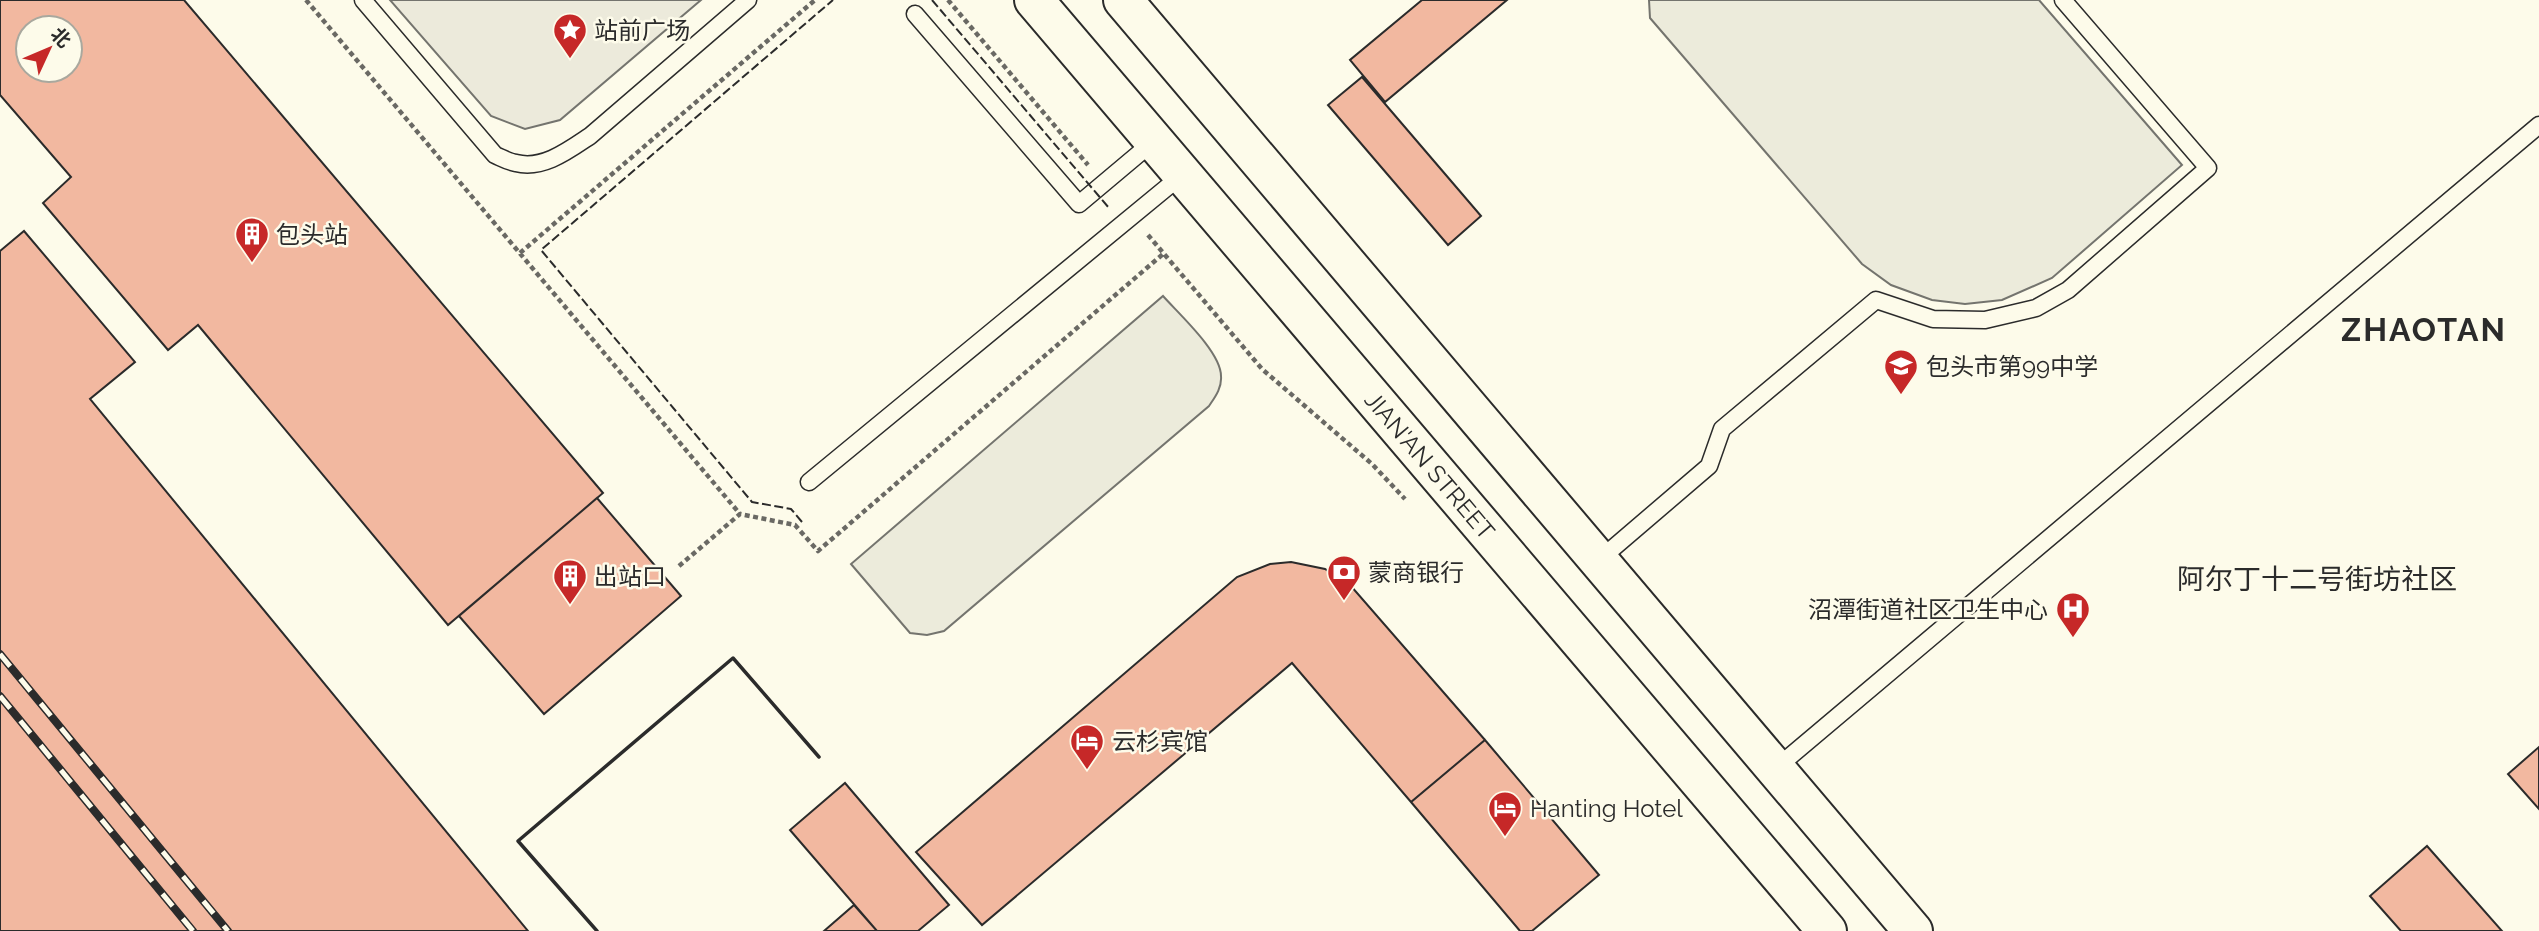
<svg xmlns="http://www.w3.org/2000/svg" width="2539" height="931" viewBox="0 0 2539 931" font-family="Raleway,'Noto Sans SC',sans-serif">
<rect width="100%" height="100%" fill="#fdfbea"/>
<path fill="#ecebdb" stroke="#74746e" stroke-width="2" d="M1649,0H2039L2182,165L2052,278L2002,300L1965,304L1932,300L1891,285L1862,264L1650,18Z
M1163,296C1179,314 1221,352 1221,376C1222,388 1215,397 1209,406L944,631L927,635L910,633L851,564Z"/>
<path fill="#eceadb" stroke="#74746e" stroke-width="2" d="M390,0H701L560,120L525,129L491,116Z"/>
<path fill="#f2b8a0" stroke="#2b2b2b" stroke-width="2" fill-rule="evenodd" d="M0,0H184L603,493L448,625L198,325L168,350L43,203L71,177L0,95ZM28,28H70V70H28Z
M1422,0H1507L1385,102L1350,60Z
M1362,77L1481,216L1448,245L1328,105Z
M24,231L135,362L90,399L528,931H0V251Z
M597,498L681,596L544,714L459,616Z
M1291,562L1325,569L1351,586L1485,740L1411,802L1292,663L982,925L916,852L1237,577L1270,564Z
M1485,740L1599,875L1532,931H1520L1411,802Z
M2539,747V809L2508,774Z
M845,783L949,905L918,931H877L790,830Z
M2427,846L2502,931H2401L2370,896Z
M854,905L877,931H824Z"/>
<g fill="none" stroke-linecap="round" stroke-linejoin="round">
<g stroke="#2b2b2b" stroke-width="19">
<path id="lane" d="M363,0L495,155C502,158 509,162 516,163C543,170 569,150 590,136L748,0
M915,14L1079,204L1154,141
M809,482L1182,175
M1598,561L1709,466L1722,429L1876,300L1933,319L1985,320L2036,308L2068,290L2208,168L2063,0
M1775,769L2539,125"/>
</g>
<g stroke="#2b2b2b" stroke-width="42">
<g id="secondary">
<path id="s1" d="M1034,0L1827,931"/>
<path d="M1123,0L1913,931"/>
</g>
</g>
<path stroke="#6a6964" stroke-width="4.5" stroke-dasharray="5 3.5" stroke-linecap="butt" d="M306,0L740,514
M948,0L1088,165
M1148,235L1262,369L1372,464L1405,499
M520,253L815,0
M679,566L740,514L795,525L818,551L1163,254"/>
<use href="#lane" stroke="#fdfbea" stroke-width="16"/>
<use href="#secondary" stroke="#fdfbea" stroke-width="38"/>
<g stroke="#2b2b2b" stroke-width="8">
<path id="rail" d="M0,654L228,931
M0,696L193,931"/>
</g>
<use href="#rail" stroke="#fdfbea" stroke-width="5" stroke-dasharray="16" stroke-linecap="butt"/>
<path stroke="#2b2b2b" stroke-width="2" stroke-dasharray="9 3.5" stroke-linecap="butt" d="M932,0L1109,208
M802,522L791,509L752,502L541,250L833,0"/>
<path stroke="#2b2b2b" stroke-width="3.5" d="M597,931L518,841L733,658L819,757"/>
</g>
<defs>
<g id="sight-pin" transform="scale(1.75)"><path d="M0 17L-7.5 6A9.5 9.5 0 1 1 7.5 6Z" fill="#c62828" stroke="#fdfbea"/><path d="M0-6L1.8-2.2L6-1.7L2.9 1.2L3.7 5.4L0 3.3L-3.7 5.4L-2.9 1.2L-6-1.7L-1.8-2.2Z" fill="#fff"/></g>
<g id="building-pin" transform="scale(1.75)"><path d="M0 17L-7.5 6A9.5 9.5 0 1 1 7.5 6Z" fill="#c62828" stroke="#fdfbea"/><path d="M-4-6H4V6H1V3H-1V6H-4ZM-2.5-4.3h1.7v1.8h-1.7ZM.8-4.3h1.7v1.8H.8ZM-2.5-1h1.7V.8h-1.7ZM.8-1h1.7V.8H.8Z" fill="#fff"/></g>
<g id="school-pin" transform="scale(1.75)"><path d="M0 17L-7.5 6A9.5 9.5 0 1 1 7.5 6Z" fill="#c62828" stroke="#fdfbea"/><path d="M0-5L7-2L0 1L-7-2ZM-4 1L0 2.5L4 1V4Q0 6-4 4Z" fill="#fff"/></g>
<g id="bank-pin" transform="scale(1.75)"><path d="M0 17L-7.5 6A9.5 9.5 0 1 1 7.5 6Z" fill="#c62828" stroke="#fdfbea"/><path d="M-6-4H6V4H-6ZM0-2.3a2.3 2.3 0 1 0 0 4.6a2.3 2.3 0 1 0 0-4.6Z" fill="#fff"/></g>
<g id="hospital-pin" transform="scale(1.75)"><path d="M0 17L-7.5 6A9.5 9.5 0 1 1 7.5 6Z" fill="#c62828" stroke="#fdfbea"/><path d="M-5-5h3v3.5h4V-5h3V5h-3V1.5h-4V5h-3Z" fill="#fff"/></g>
<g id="hotel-pin" transform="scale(1.75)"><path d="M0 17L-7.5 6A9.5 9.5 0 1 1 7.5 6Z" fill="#c62828" stroke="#fdfbea"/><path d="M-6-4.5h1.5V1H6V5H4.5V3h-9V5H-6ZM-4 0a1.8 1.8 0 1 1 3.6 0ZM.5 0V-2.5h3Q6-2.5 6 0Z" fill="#fff"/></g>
</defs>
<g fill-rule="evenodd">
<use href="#sight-pin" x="570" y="30"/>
<use href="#building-pin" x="252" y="234"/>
<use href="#school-pin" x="1901" y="366"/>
<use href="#bank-pin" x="1344" y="572"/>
<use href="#building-pin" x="570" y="576"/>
<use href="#hospital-pin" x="2073" y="609"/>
<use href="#hotel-pin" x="1087" y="741"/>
<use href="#hotel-pin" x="1505" y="808"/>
</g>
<g text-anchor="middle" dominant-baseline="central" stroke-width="5" stroke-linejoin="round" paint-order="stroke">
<g font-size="24" fill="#2b2b2b" stroke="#fdfbea" text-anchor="start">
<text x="594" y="30">站前广场</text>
<text x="276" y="234">包头站</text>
<text x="1926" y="366">包头市第99中学</text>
<text x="1368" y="572">蒙商银行</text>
<text x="594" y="576">出站口</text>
<text x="2048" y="609" text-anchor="end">沼潭街道社区卫生中心</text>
<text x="1112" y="741">云杉宾馆</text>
<text x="1530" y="808">Hanting Hotel</text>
</g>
<g font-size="24" fill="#2b2b2b" stroke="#fdfbea">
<text stroke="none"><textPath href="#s1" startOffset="611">JIAN'AN STREET</textPath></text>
</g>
<g font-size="28" fill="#2b2b2b" stroke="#fdfbea">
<text x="2317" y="579">阿尔丁十二号街坊社区</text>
</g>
<g font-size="32" font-weight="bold" letter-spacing="2" fill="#2b2b2b" stroke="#fdfbea">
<text x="2424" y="329">ZHAOTAN</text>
</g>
</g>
<g transform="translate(49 49) rotate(46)"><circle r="33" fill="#fdfbea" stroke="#a9a89e" stroke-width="2"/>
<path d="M0-5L12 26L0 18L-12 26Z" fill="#c62828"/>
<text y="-10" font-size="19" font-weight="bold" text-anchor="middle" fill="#2b2b2b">北</text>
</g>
</svg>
